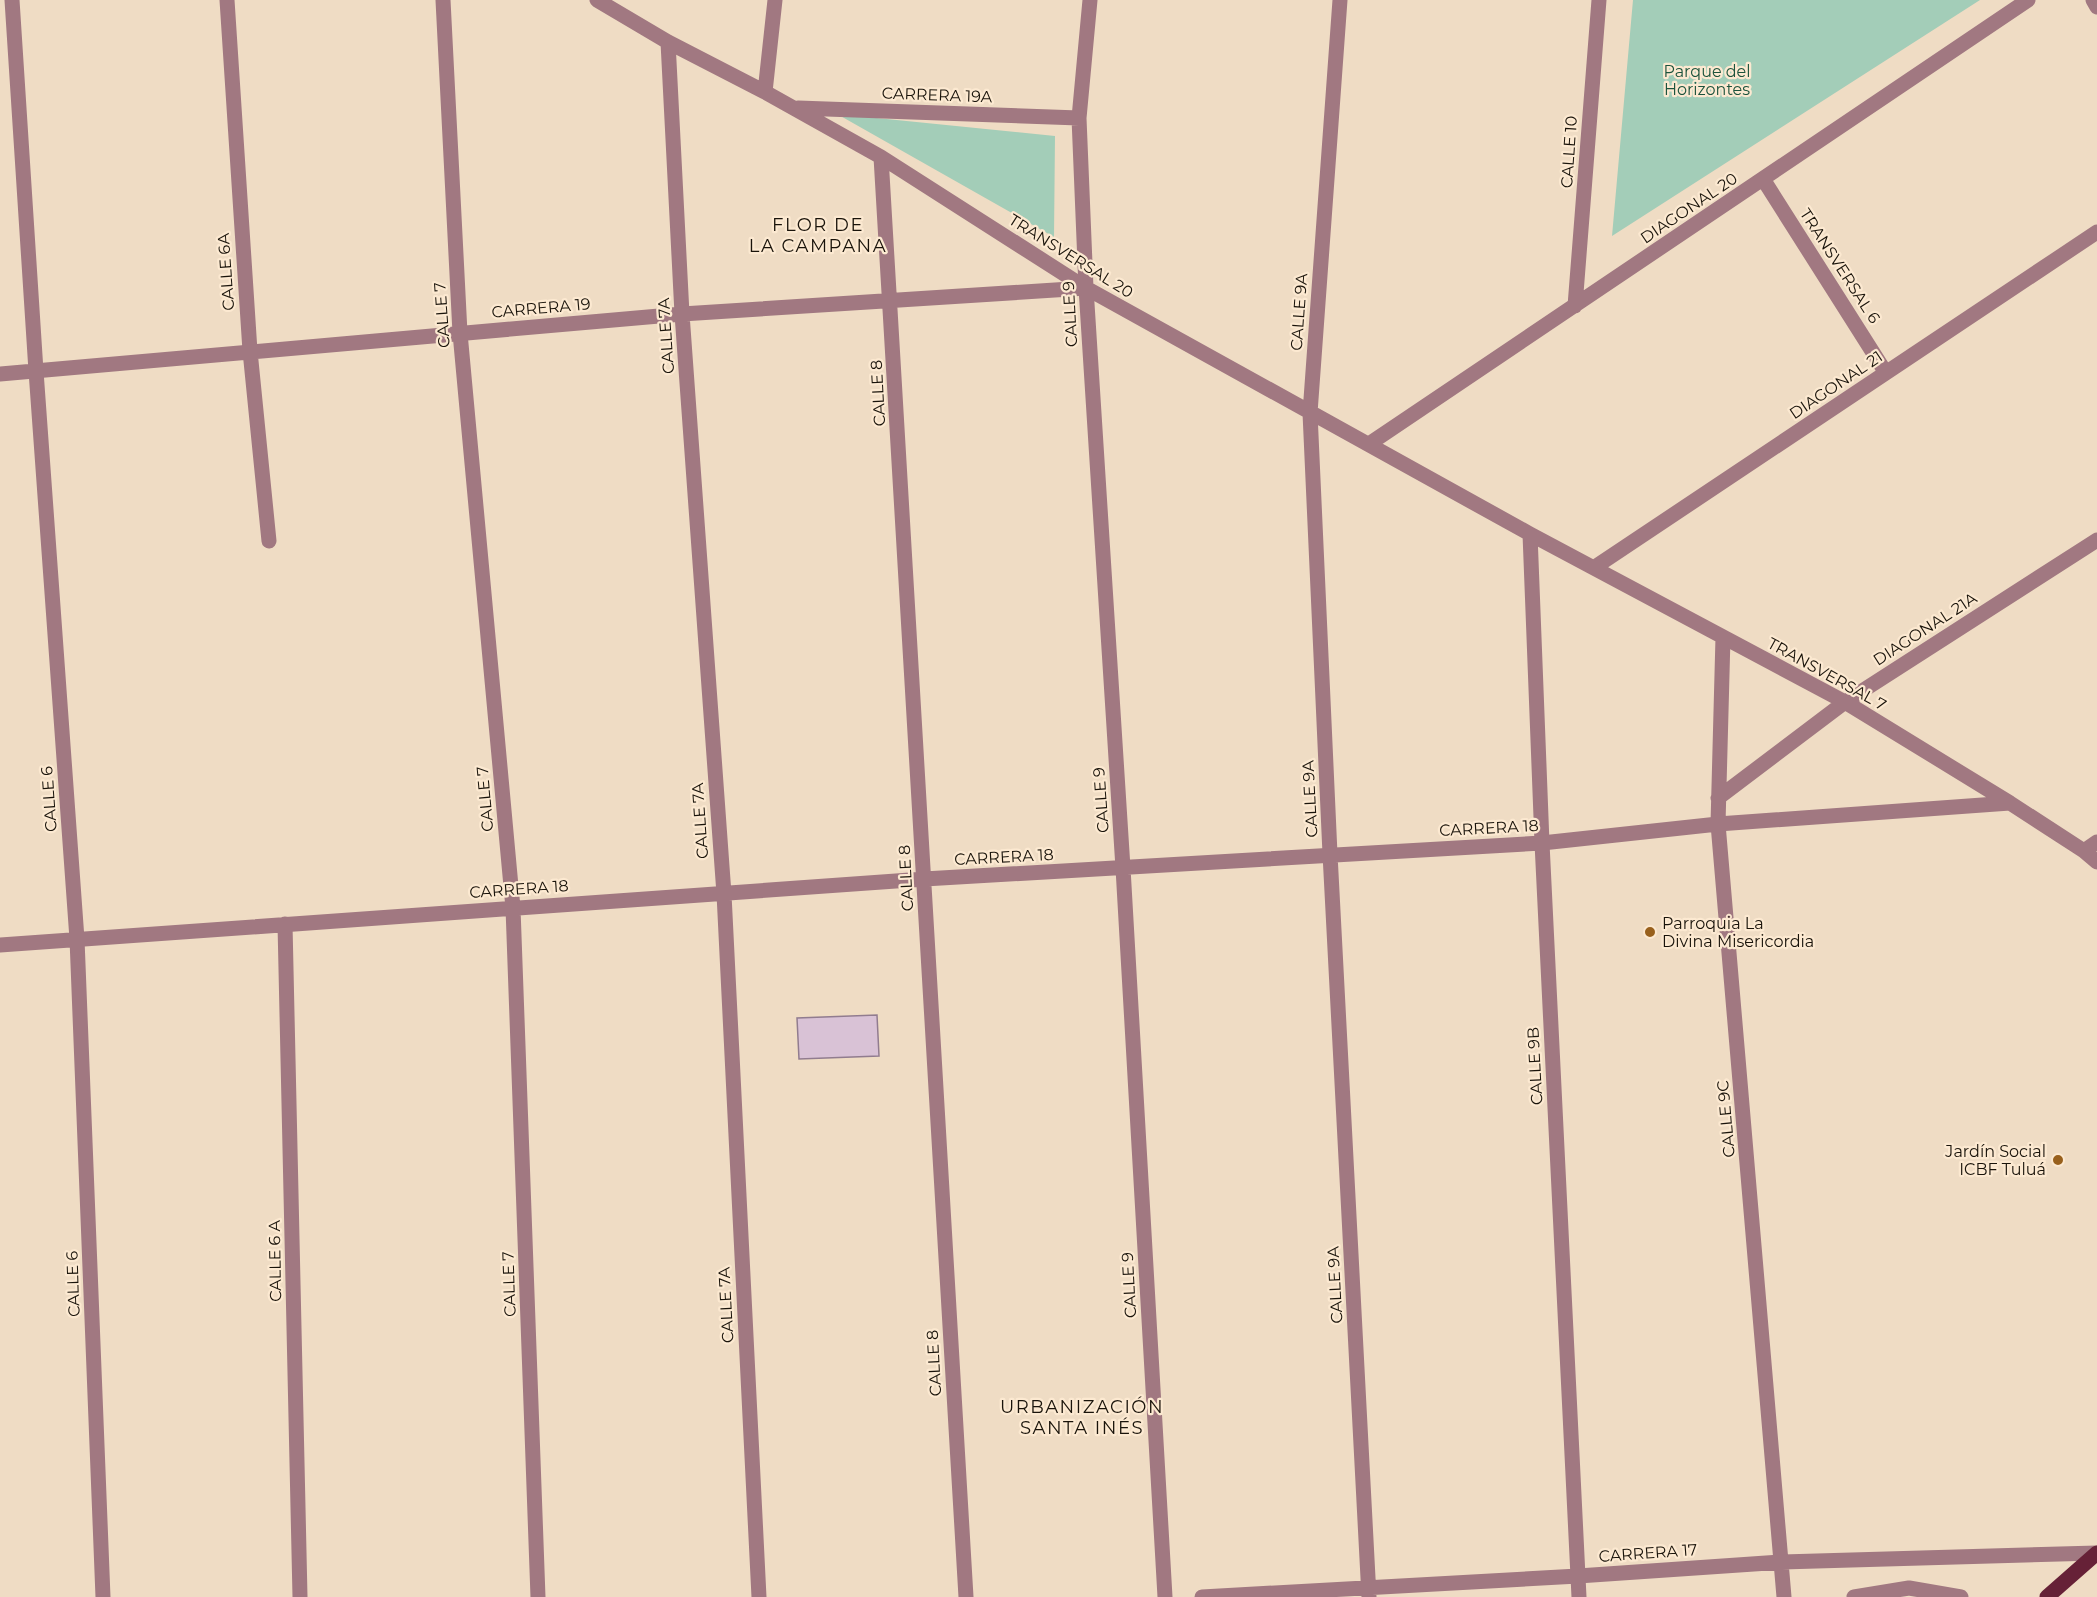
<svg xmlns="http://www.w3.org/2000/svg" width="2097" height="1597" viewBox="0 0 2097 1597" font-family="Montserrat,sans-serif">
<rect width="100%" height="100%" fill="#efdcc4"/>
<path fill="#a3cdb8" d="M1633,0H1980L1612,236Z
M837,114L1055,136L1054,237Z"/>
<path fill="#d9c2d6" stroke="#917c8f" stroke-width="1.5" d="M877,1015L879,1056L799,1059L797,1018Z"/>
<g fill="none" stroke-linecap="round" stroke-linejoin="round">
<path stroke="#a17881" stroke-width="15" d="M12,0L36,371L77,939L103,1597
M227,0L250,351L269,541
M443,0L460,333L513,908L538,1597
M597,0L668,42L765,92L881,157L1086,288L1530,534L1845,702L2010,803L2084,851L2097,862
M1090,0L1079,118L1086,288L1123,868L1165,1597
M1340,0L1310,413L1330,854L1369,1597
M2093,0L2097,7
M668,42L682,314L724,894L759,1597
M765,92L775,0
M798,108L1079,118
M881,157L966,1597
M1763,179L1886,373
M1575,306L1599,0
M0,374L682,314L1086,288
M1369,444L2028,0
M1530,534L1542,843L1579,1597
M1595,567L2097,232
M1723,637L1718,824L1784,1597
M1718,798L1845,702L2097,540
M2084,851L2097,842
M285,924L300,1597
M0,945L924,879L1542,843L1718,824L2010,803
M1202,1597L1578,1576L1782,1562L2097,1553
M1854,1597L1909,1588L1961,1597"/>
<path stroke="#662137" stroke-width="15" d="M2047,1597L2097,1553"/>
</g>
<g fill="#98601c" stroke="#fce9d1" stroke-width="2">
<circle cx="1650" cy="932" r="6"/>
<circle cx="2058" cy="1160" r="6"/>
</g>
<g text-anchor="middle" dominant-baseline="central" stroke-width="4.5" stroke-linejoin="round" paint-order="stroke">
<g font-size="16" fill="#1b533c" stroke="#fce9d1">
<text x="1707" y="71">Parque del<tspan x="1707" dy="18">Horizontes</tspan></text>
</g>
<g font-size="16" fill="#19130a" stroke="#fce9d1">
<text transform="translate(937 95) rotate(2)">CARRERA 19A</text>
<text transform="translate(1569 152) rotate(-86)">CALLE 10</text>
<text transform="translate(1689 208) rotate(-34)">DIAGONAL 20</text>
<text transform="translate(1071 256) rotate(32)">TRANSVERSAL 20</text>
<text transform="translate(1840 266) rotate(57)">TRANSVERSAL 6</text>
<text transform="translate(226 272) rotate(-94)">CALLE 6A</text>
<text transform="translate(541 308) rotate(-5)">CARRERA 19</text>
<text transform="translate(1299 312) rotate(-86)">CALLE 9A</text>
<text transform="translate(1070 314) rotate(-93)">CALLE 9</text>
<text transform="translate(442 315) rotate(-94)">CALLE 7</text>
<text transform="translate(666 336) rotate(-94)">CALLE 7A</text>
<text transform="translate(1836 385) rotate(-34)">DIAGONAL 21</text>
<text transform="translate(878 393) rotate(-93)">CALLE 8</text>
<text transform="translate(1925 629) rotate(-33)">DIAGONAL 21A</text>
<text transform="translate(1827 674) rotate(29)">TRANSVERSAL 7</text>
<text transform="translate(49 799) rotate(-94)">CALLE 6</text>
<text transform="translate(485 799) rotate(-95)">CALLE 7</text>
<text transform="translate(1310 799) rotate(-93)">CALLE 9A</text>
<text transform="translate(1101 800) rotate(-94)">CALLE 9</text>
<text transform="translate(700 821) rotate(-94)">CALLE 7A</text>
<text transform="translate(1489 828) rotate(-3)">CARRERA 18</text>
<text transform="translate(1004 857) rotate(-3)">CARRERA 18</text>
<text transform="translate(906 878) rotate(-93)">CALLE 8</text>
<text transform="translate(519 889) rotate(-4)">CARRERA 18</text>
<text transform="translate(1535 1066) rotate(-93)">CALLE 9B</text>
<text transform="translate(1726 1119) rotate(-95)">CALLE 9C</text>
<text transform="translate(275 1261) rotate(-91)">CALLE 6 A</text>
<text transform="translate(73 1284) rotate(-92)">CALLE 6</text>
<text transform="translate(509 1284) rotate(-92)">CALLE 7</text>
<text transform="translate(1129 1285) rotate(-93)">CALLE 9</text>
<text transform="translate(1335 1285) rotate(-93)">CALLE 9A</text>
<text transform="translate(726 1305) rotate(-93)">CALLE 7A</text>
<text transform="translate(934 1363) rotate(-93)">CALLE 8</text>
<text transform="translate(1648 1553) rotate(-4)">CARRERA 17</text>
</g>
<g font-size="16" fill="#19130a" stroke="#fce9d1" text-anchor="start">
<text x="1662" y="923">Parroquia La<tspan x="1662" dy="18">Divina Misericordia</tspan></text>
<text x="2046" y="1151" text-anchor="end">Jardín Social<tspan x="2046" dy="18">ICBF Tuluá</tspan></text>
</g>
<g font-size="18" letter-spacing="1.5" fill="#19130a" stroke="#fce9d1">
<text x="818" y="225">FLOR DE<tspan x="818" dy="21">LA CAMPANA</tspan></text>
<text x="1082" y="1407">URBANIZACIÓN<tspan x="1082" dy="21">SANTA INÉS</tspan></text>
</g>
</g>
</svg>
